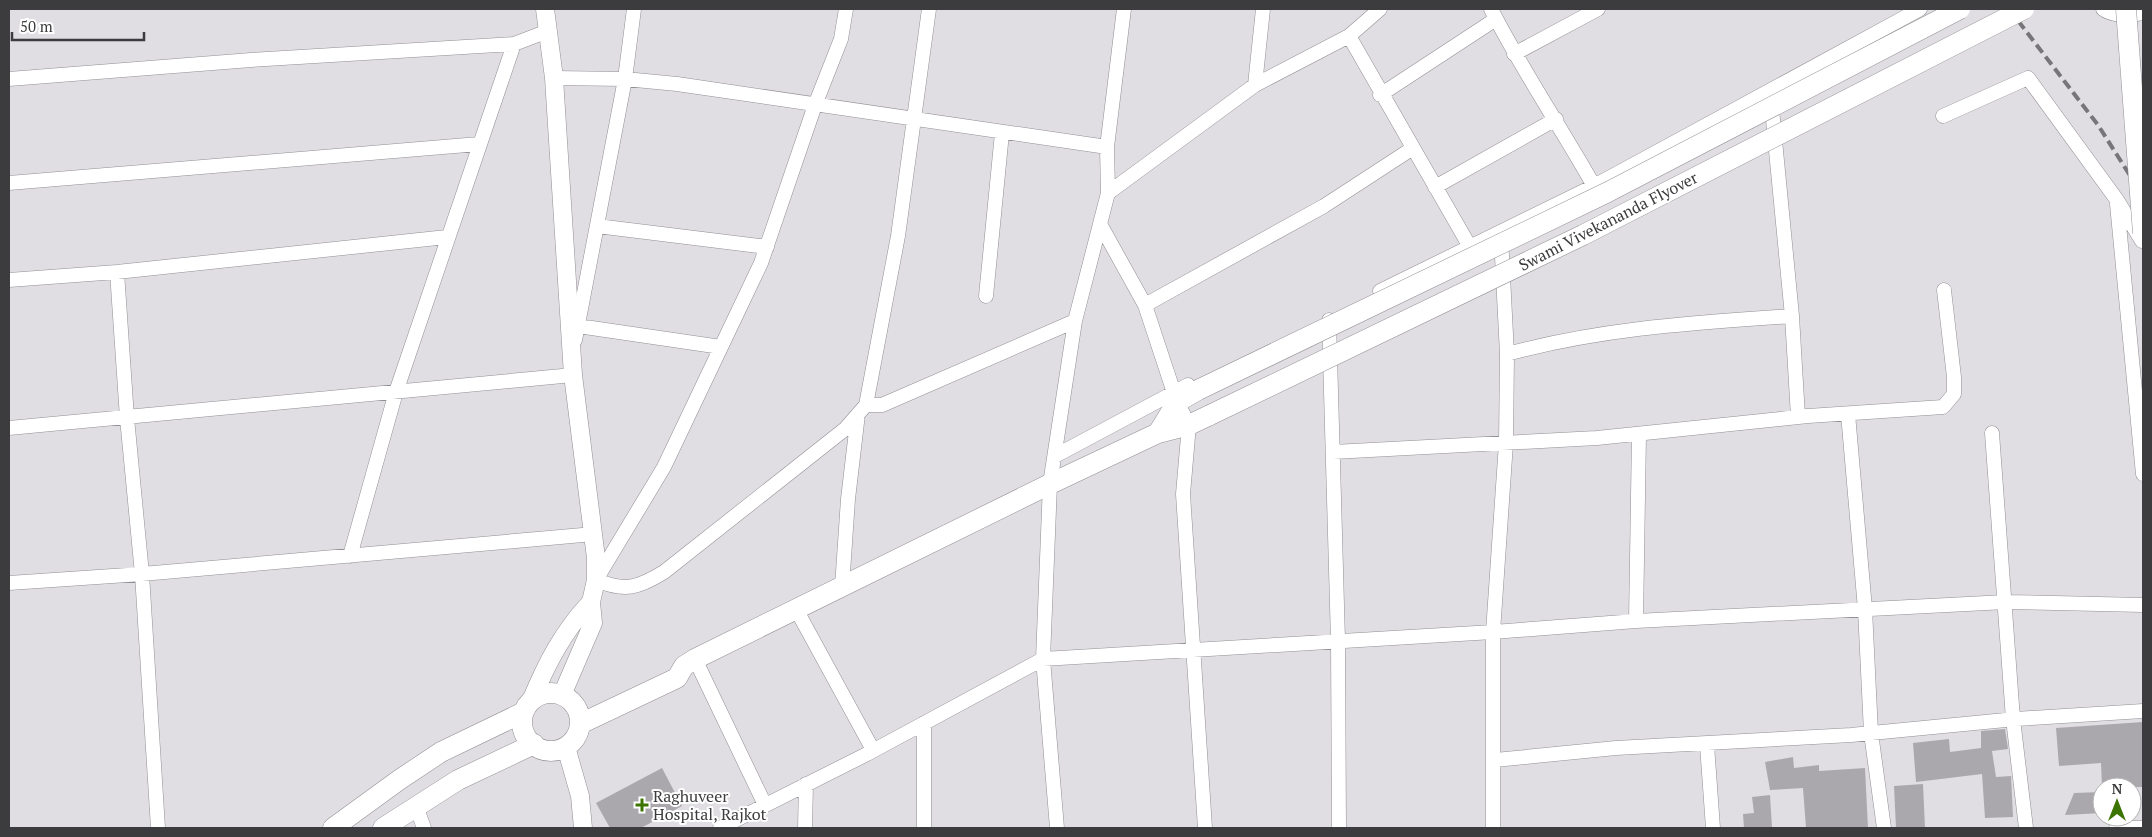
<svg xmlns="http://www.w3.org/2000/svg" width="2152" height="837" viewBox="0 0 2152 837" font-family="'PT Serif',serif">
<rect width="100%" height="100%" fill="#e1dee3"/>
<path fill="#aba8ad" d="M2143,722V787H2102L2101,763L2059,766L2056,728Z
M2005,729L2008,749L1992,751L1996,777L2011,776L2013,817L1985,818L1982,774L1916,782L1913,743L1949,739L1950,752L1981,748V731Z
M1793,757L1794,768L1819,765V771L1865,768L1868,828H1806L1803,788L1770,790L1765,762Z
M662,768L682,806L641,828H610L596,803Z
M1923,784L1925,828H1896L1894,786Z
M2102,792V813L2065,815L2074,793Z
M1770,795L1772,828H1744L1743,814L1754,813L1752,797Z"/>
<g fill="none" stroke-linecap="round" stroke-linejoin="round">
<g stroke="#928f94" stroke-width="15">
<path id="minor" d="M846,9L841,39L815,105L761,263L664,467L596,580C625,592 638,588 664,572L845,429L866,405L898,236L929,9
M1491,9C1522,70 1560,126 1594,186
M2103,9C2112,16 2131,16 2143,13
M1349,36L1470,247
M1514,54L1598,9
M554,78L625,79L677,84L1107,147
M9,79L251,60L514,44L548,31
M1255,85L1263,9
M1380,95L1496,19
M1771,99L1792,316L1798,417
M1943,116L2028,78L2117,200L2142,241
M9,183L479,144
M1435,187L1556,119
M1108,193L1255,85L1349,36L1380,9
M2117,204L2143,474
M1100,224L1145,305L1177,402L1189,425L1183,494L1205,828
M597,226L767,247
M117,272L127,418L142,574L158,828
M9,280L117,272L447,237
M1380,291L1594,186L1920,9
M986,296L1002,133
M1145,305L1324,206L1413,148
M1329,320L1338,641L1339,828
M578,326L721,347
M575,340L625,79L634,9
M1507,354C1603,328 1693,323 1792,316
M866,405H882L1075,321
M1848,414L1865,609L1871,733L1884,828
M9,428L573,375
M1992,433L2013,719L2026,828
M1333,452L1597,438L1808,416L1943,407L1954,394V377L1944,290
M1055,456L1188,385
M350,556L396,392L514,44
M9,583L142,574L594,534
M842,587L848,499L858,414
M796,609L873,750
M1636,621L1639,434
M695,659L765,805
M924,723V828
M1707,745L1713,828
M1495,760L1616,748L1851,735L2016,719L2143,711
M416,806L424,828
M720,828L867,754L1043,659L1493,632L1636,621L2006,602L2143,605
M805,828L806,784
M1057,828L1043,659L1050,484L1075,321L1108,193L1107,147L1124,9
M1493,828V632L1506,443L1507,354L1501,237
M2116,828H2143"/>
</g>
<g stroke="#928f94" stroke-width="19">
<path id="tertiary" d="M545,9L554,78L573,375L596,558V580L591,602L593,623L562,695
M531,701C546,665 563,631 591,602
M566,747L580,796L583,828"/>
</g>
<g stroke="#928f94" stroke-width="21">
<path id="secondary" d="M1158,433L1177,402L1198,390
M522 722a29 29 0 1 1 58 0a29 29 0 1 1-58 0Z
M580,724L677,678L684,666L695,659L1050,484L1158,433L1189,425L1210,415
M333,828L399,780L441,752L524,712
M383,828L458,780L534,744"/>
</g>
<use href="#minor" stroke="#fff" stroke-width="14"/>
<use href="#tertiary" stroke="#fff" stroke-width="18"/>
<use href="#secondary" stroke="#fff" stroke-width="20"/>
<path stroke="#777578" stroke-width="4" stroke-dasharray="10 5" stroke-linecap="butt" d="M2009,9L2098,125L2143,196"/>
<g stroke="#928f94" stroke-width="21" stroke-linecap="butt">
<path id="secondary-bridge" d="M2126,9L2143,233
M1198,390L1608,192L1960,9
M1210,415L1583,235L2024,9"/>
</g>
<use href="#secondary-bridge" stroke="#fff" stroke-width="20"/>
</g>
<path fill="#3c7402" stroke="#fff" stroke-width="2" d="M639.5 797.5h5v5h5v5h-5v5h-5v-5h-5v-5h5z"/>
<g text-anchor="middle" dominant-baseline="central" stroke-width="4" stroke-linejoin="round" paint-order="stroke">
<g font-size="16" fill="#3c3b3d" stroke="#fff">
<text transform="translate(1608 221) rotate(-27)">Swami Vivekananda Flyover</text>
</g>
<g font-size="16" fill="#3c3b3d" stroke="#fff" text-anchor="start">
<text x="653" y="796">Raghuveer<tspan x="653" dy="18">Hospital, Rajkot</tspan></text>
</g>
</g>
<rect width="2152" height="837" fill="none" stroke="#3c3b3d" stroke-width="20"/>
<g transform="translate(2117 802)"><circle r="24" fill="#ffffff" stroke="#b1b1b1"/>
<path d="M0-4L9 19L0 12L-9 19Z" fill="#3c7402"/>
<text y="-8" font-size="14" font-weight="bold" text-anchor="middle" fill="#3c3b3d">N</text>
</g>
<path d="M12 32v8h132v-8" fill="none" stroke="#3c3b3d" stroke-width="2.5"/>
<text x="20" y="32" font-size="15" fill="#3c3b3d" stroke="#ffffff" stroke-width="4" paint-order="stroke">50 m</text>
</svg>
